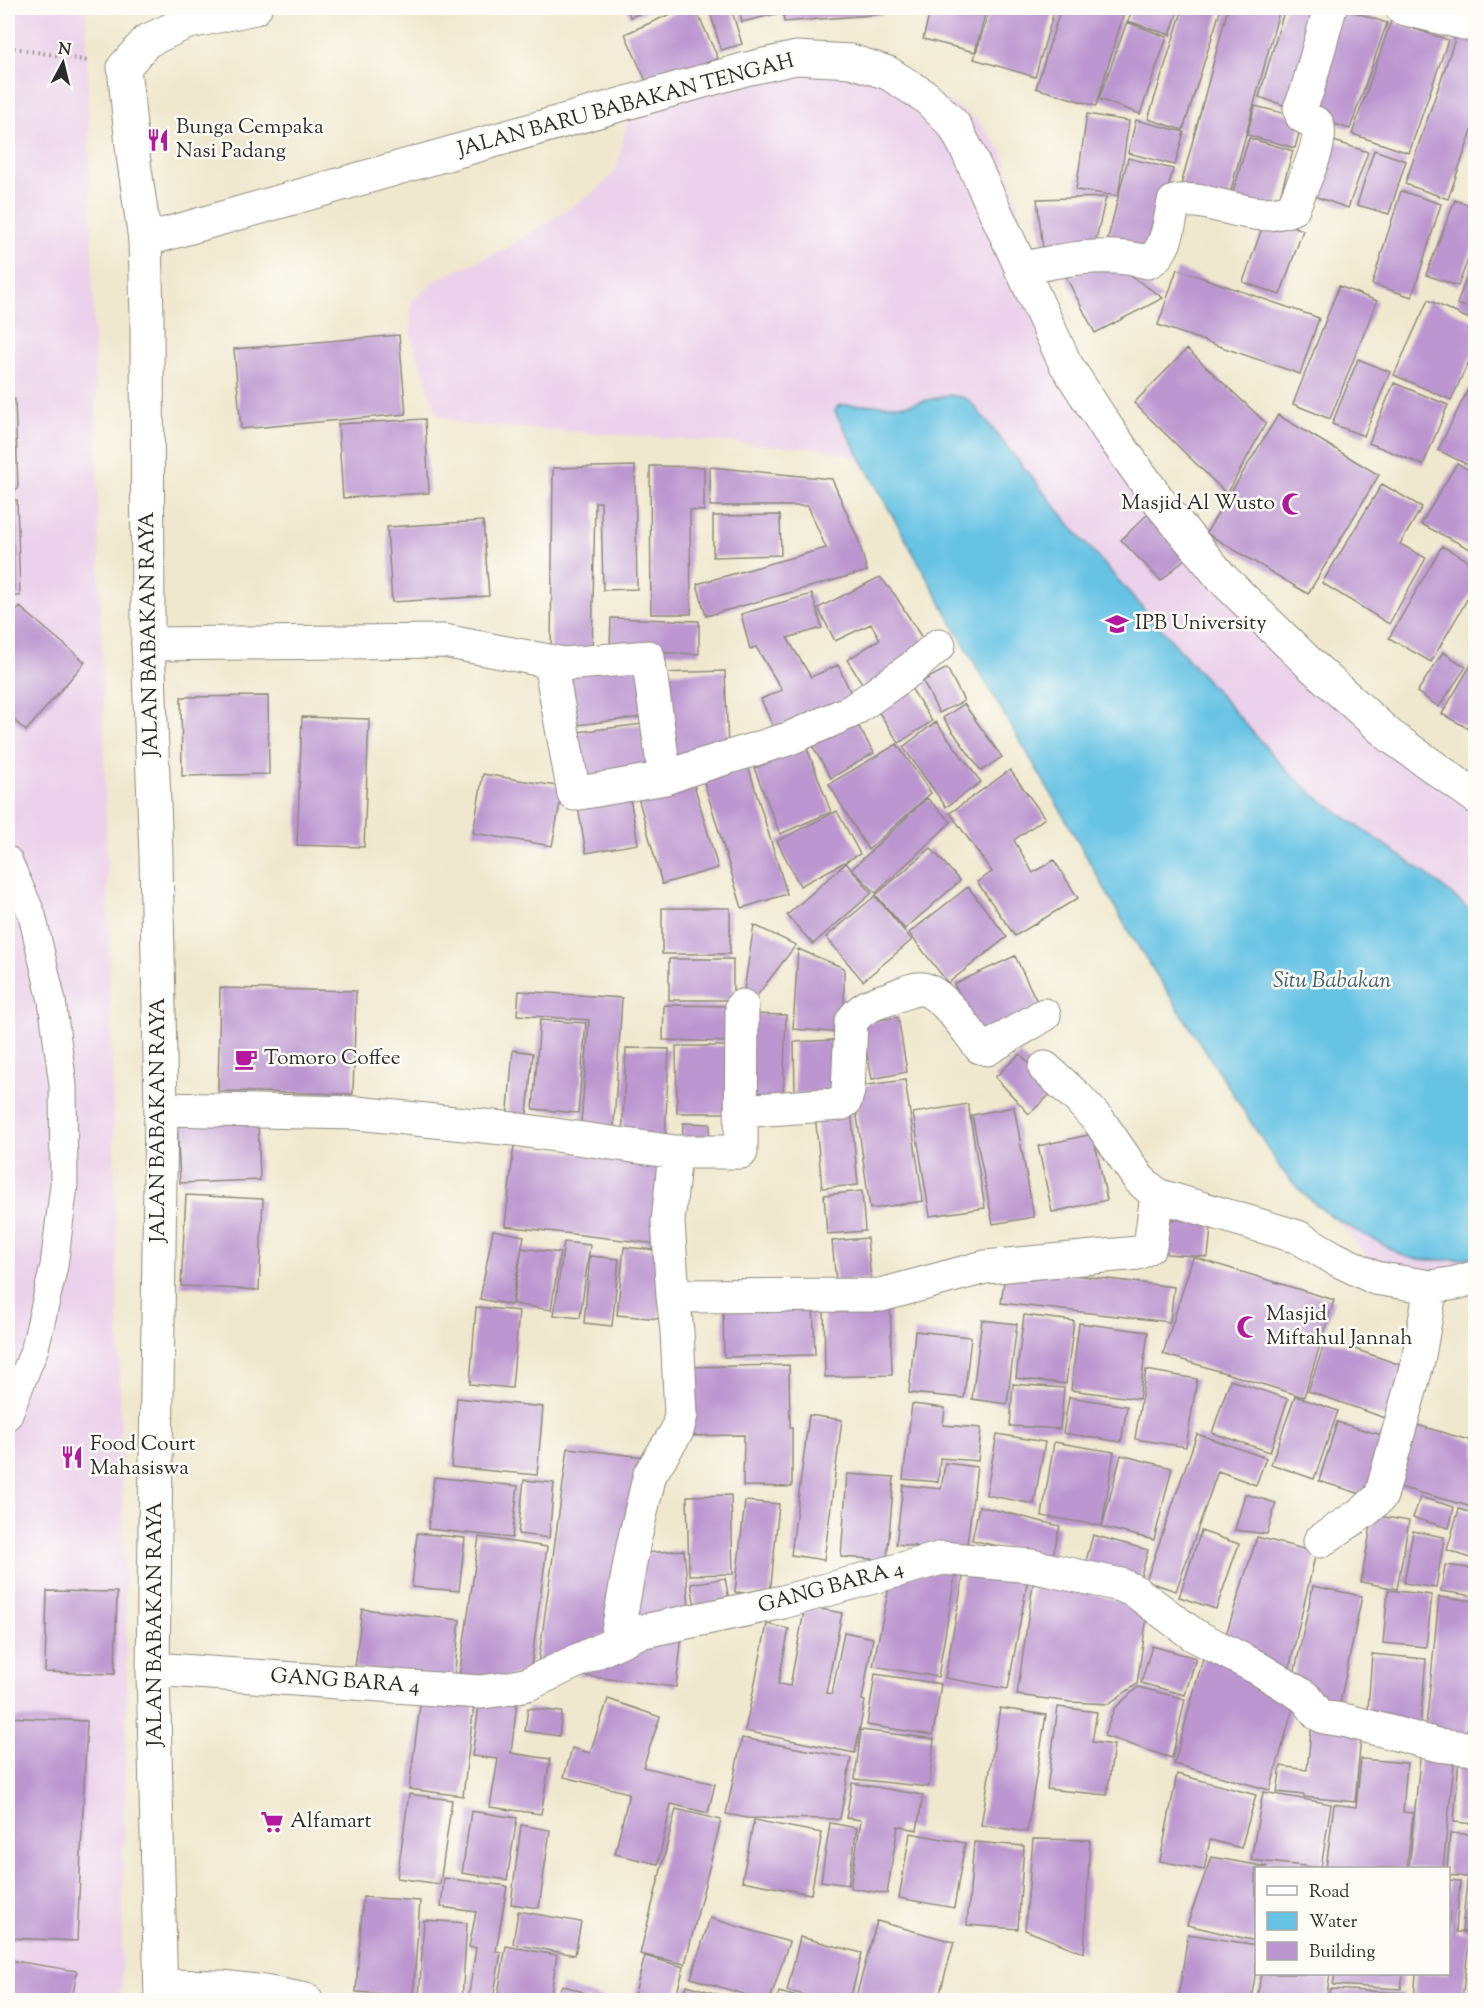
<svg xmlns="http://www.w3.org/2000/svg" width="1483" height="2008" viewBox="0 0 1483 2008" font-family="'Sorts Mill Goudy',serif">
<rect width="100%" height="100%" fill="#fdfcf7"/>
<filter id="ink" filterUnits="userSpaceOnUse"><feTurbulence type="fractalNoise" baseFrequency=".0167" numOctaves="2"/><feDisplacementMap in="SourceGraphic" scale="12" xChannelSelector="R" yChannelSelector="G"/><feConvolveMatrix kernelMatrix="1 2 1 2 8 2 1 2 1" color-interpolation-filters="sRGB"/></filter>
<filter id="wash" filterUnits="userSpaceOnUse"><feTurbulence type="fractalNoise" baseFrequency=".008" numOctaves="4" result="noise"/><feDisplacementMap in="SourceGraphic" scale="24" xChannelSelector="R" yChannelSelector="G"/><feGaussianBlur stdDeviation="1.35" result="paint"/><feColorMatrix in="noise" values="0 0 0 0 0 0 0 0 0 0 0 0 0 0 0 0 0 1.4 0 .05"/><feComposite in="paint" operator="in"/></filter>
<g filter="url(#wash)">
<rect width="100%" height="100%" fill="#f0e8ce"/>
<path fill="#ebd1eb" d="M8,8H86L127,1674L121,2000H8Z
M849,61L921,84L975,118L1003,151L1037,277L1078,398L1212,566L1475,804V1296L1433,1288L1371,1261L1312,1190L873,471L850,456L823,449L462,424L437,414L411,335V302L438,279L507,248L596,191L616,171L627,122L632,112Z"/>
<path fill="#66c3e4" stroke="#487788" stroke-width="1.5" d="M949,395L965,398L970,401L1081,538L1287,771L1318,798L1428,875L1475,914V1257C1454,1260 1432,1262 1410,1258C1399,1255 1387,1247 1377,1241C1335,1221 1311,1206 1281,1169L1129,932L1053,797L981,675L835,412L837,407L841,405H906Z"/>
<g id="blocks">
<path fill="#bc96d0" d="M627,8H658L630,17Z
M684,8H695L718,58L649,88L625,34Z
M709,8H731L742,44L721,50Z
M739,8H778L780,13L742,22Z
M783,8H884V14L784,22Z
M931,8H987L975,52L923,39Z
M990,8H1055L1035,77L974,59Z
M1061,8H1094L1123,16L1096,106L1036,88Z
M1110,8H1129L1127,13Z
M1133,8H1179L1170,35L1128,21Z
M1183,8H1221L1183,130L1148,119Z
M1228,8H1280L1228,201L1180,189Z
M1285,8H1328L1298,110L1259,97Z
M1342,8L1387,23L1350,129L1302,113Z
M1391,21L1448,40L1409,153L1352,134Z
M1127,22L1167,37L1140,114L1099,99Z
M1456,36L1476,43V119L1448,199L1405,184Z
M1255,106L1303,118L1295,148L1247,135Z
M1087,114L1129,121L1118,196L1076,190Z
M1136,120L1184,132L1175,165L1128,153Z
M1249,138L1293,151L1276,210L1231,198Z
M1334,141L1368,152L1348,208L1314,196Z
M1374,150L1406,161L1389,214L1357,205Z
M1128,158L1173,169L1151,258L1106,246Z
M1401,191L1441,204L1412,297L1372,284Z
M1106,197L1093,252L1044,258L1037,199Z
M1455,200L1476,208V238L1458,286L1426,275Z
M1266,217L1303,230L1280,295L1243,282Z
M1475,254H1476V311L1457,304Z
M1111,262L1163,298L1095,333L1066,277Z
M1177,269L1319,318L1300,374L1158,325Z
M1339,286L1377,301L1330,419L1293,404Z
M1428,300L1476,322V346L1451,400L1394,375Z
M399,335L406,414L241,429L234,349Z
M1187,349L1266,423L1227,494L1134,403Z
M1358,359L1390,372L1364,436L1332,424Z
M1476,373V469L1438,450Z
M1394,383L1448,405L1423,465L1369,443Z
M8,399H15L18,489H8Z
M1278,415L1379,475L1308,594L1206,533Z
M425,419L429,493L343,498L338,424Z
M1457,463L1476,474V552L1421,524Z
M635,466L637,589L603,590L601,502H595L592,653L551,652L553,468Z
M650,466L704,467V511L690,510L691,614H651Z
M710,467L832,479L858,539L867,571L706,616L697,584L826,548L808,506H710Z
M1382,484L1422,507L1400,544L1426,558L1389,624L1322,583Z
M8,500H17L20,596H8Z
M1151,511L1191,553L1161,581L1121,540Z
M780,515L781,555L713,557V516Z
M483,521L489,596L392,602L387,527Z
M1442,546L1476,565V584L1431,662L1389,638Z
M880,577L895,595L929,649L866,689L847,660L880,639L871,624L835,641L818,608Z
M812,594L822,628L787,638L811,677L838,665L854,700L776,734L761,699L782,690L756,647L750,649L741,614Z
M20,607L85,662L26,731L8,715V622Z
M611,618L699,621V654L610,651Z
M1443,652L1466,667L1439,707L1417,692Z
M1476,656V733L1442,714Z
M644,665L650,716L569,726L562,675Z
M947,668L964,701L939,713L923,681Z
M725,671L728,749L666,758L658,673Z
M906,680L932,721L899,743L872,702Z
M268,696L269,774L182,776L181,697Z
M964,704L1002,757L981,771L943,718Z
M302,717L369,719L364,847L297,845Z
M853,717L874,753L831,778L810,742Z
M936,722L981,782L946,807L903,747Z
M650,723L655,769L575,778L570,733Z
M897,744L931,793L868,850L829,784Z
M807,748L831,812L780,834L754,768Z
M746,759L787,894L742,908L701,772Z
M1010,770L1045,818L1014,840L1033,873L1054,860L1078,898L1015,936L977,882L992,872L950,813Z
M483,774L563,787L552,846L473,833Z
M693,781L718,868L662,884L638,797Z
M630,798L638,844L586,853L578,807Z
M927,798L951,822L876,893L852,869Z
M837,811L860,854L800,886L777,841Z
M931,848L960,881L905,929L876,895Z
M846,863L872,893L813,944L787,915Z
M968,887L1007,937L948,983L909,933Z
M875,896L912,940L863,981L826,937Z
M662,908H730V954H662Z
M754,925L796,945L752,1002L743,997Z
M798,949L844,968V1033L793,1029Z
M1015,956L1039,1006L979,1034L954,984Z
M669,959H733V1000H669Z
M220,988L356,991L353,1094L218,1091Z
M519,991L622,998L613,1139L580,1136L589,1020L517,1015Z
M664,1005L731,1006L730,1042L663,1040Z
M747,1014L786,1015L783,1102L745,1101Z
M898,1017L907,1072L872,1079L861,1023Z
M540,1020L586,1023L578,1113L533,1109Z
M835,1040L836,1092L795,1094L794,1042Z
M676,1046H730L731,1113H677Z
M626,1048L669,1049L665,1142L622,1141Z
M513,1050L533,1053L526,1123L507,1121Z
M1020,1054L1055,1090L1029,1114L995,1077Z
M905,1080L923,1201L870,1209L853,1087Z
M968,1104L985,1208L930,1216L913,1113Z
M1014,1107L1034,1217L993,1224L972,1115Z
M851,1110L858,1185L822,1188L815,1113Z
M258,1118L260,1180L180,1183L177,1121Z
M683,1123L710,1124L708,1149L682,1148Z
M1093,1134L1107,1200L1052,1212L1038,1146Z
M514,1146L666,1164L657,1244L505,1226Z
M862,1191L865,1231L827,1234L824,1195Z
M186,1195L263,1199L259,1290L181,1286Z
M1212,1219L1208,1257L1167,1254L1161,1220Z
M493,1230L524,1236L511,1305L480,1299Z
M867,1238L871,1279L836,1282L832,1241Z
M564,1242L590,1245L580,1318L554,1315Z
M624,1247L666,1251L659,1319L617,1315Z
M522,1248L560,1253L551,1310L513,1304Z
M590,1256L619,1259L612,1326L584,1323Z
M1193,1257L1334,1300L1304,1397L1163,1354Z
M1006,1267L1174,1287L1170,1322L1001,1303Z
M890,1301L892,1375L825,1377L824,1302Z
M813,1303L815,1355L724,1357L723,1305Z
M476,1307L519,1311L512,1388L470,1384Z
M1024,1315L1074,1321L1066,1384L1016,1378Z
M982,1320L1017,1324L1007,1404L972,1399Z
M1079,1323L1148,1332L1139,1399L1071,1390Z
M915,1331L971,1337L964,1398L909,1393Z
M1326,1339L1412,1369L1394,1421L1308,1391Z
M789,1365L790,1427L792,1428V1487L743,1486L744,1435L686,1436L685,1367Z
M1146,1370L1197,1379L1186,1447L1135,1439Z
M1230,1380L1288,1399L1270,1452L1212,1433Z
M1013,1384L1064,1388L1060,1429L1010,1426Z
M1295,1396L1338,1411L1314,1479L1271,1464Z
M1069,1397L1127,1406L1121,1442L1063,1433Z
M457,1398L543,1407L537,1475L451,1467Z
M912,1404L945,1408L943,1425L981,1428L978,1461L940,1458L938,1482L903,1479Z
M809,1415L842,1420L824,1560L791,1555Z
M1337,1422L1388,1437L1371,1497L1319,1481Z
M1417,1425L1476,1442V1495L1472,1507L1399,1487Z
M997,1434L1045,1442L1034,1504L986,1495Z
M1197,1434L1266,1458L1256,1485L1218,1471L1176,1591L1146,1581Z
M1054,1442L1114,1452L1102,1526L1042,1516Z
M568,1448L644,1457L617,1629L538,1664Z
M1121,1455L1172,1468L1154,1540L1102,1527Z
M945,1463L977,1467L966,1552L896,1544L903,1485L941,1489Z
M847,1474L894,1477L887,1560L841,1557Z
M434,1477L518,1486L512,1538L428,1529Z
M524,1480L554,1483L549,1538L518,1534Z
M1245,1494L1276,1503L1267,1534L1235,1530Z
M731,1495L733,1574L689,1575L687,1496Z
M1420,1497L1454,1507L1449,1528L1413,1518Z
M745,1501L779,1504L770,1595L735,1592Z
M979,1506L1060,1526L1052,1559L972,1540Z
M1459,1509L1476,1514V1560L1447,1550Z
M1373,1515L1409,1521L1397,1589L1361,1582Z
M1201,1531L1239,1544L1216,1609L1179,1597Z
M1413,1531L1444,1537L1436,1588L1404,1583Z
M417,1533L465,1538L459,1591L412,1587Z
M1093,1535L1148,1550L1139,1583L1084,1568Z
M479,1537L547,1547L530,1673L458,1684Z
M1257,1537L1316,1552L1287,1678L1224,1641Z
M684,1550L689,1606L620,1630L632,1554Z
M1445,1565L1476,1569L1474,1596L1441,1591Z
M965,1566L1028,1578L1008,1689L945,1678Z
M956,1570L938,1677L873,1666L891,1577Z
M725,1578L729,1600L695,1606L691,1584Z
M1033,1584L1087,1592L1148,1610L1137,1684L1108,1704L1071,1702L1017,1695Z
M1313,1586L1362,1596L1339,1708L1292,1685Z
M1388,1590L1432,1595L1426,1647L1383,1643Z
M47,1591L117,1592L115,1674L45,1672Z
M1439,1597L1476,1601V1654L1466,1741L1425,1736Z
M805,1606L842,1613L826,1693L832,1694L844,1632L873,1638L862,1700L865,1701L855,1753L745,1731L767,1624L789,1629L778,1684L790,1686Z
M362,1609L460,1620L454,1679L355,1668Z
M683,1628L676,1687L576,1675Z
M1152,1646L1196,1658L1185,1695L1141,1683Z
M1205,1651L1297,1694L1270,1790L1174,1764Z
M1372,1654L1426,1659L1420,1726L1367,1723Z
M875,1674L941,1684L933,1735L867,1725Z
M1138,1687L1185,1699L1172,1758L1104,1736L1114,1709Z
M421,1698L474,1705L463,1796L409,1789Z
M480,1698L517,1703L511,1753L550,1759L541,1814L490,1807L498,1759L472,1756Z
M608,1699L660,1717L643,1767L715,1784L708,1813L671,1804L658,1864L615,1854L629,1793L564,1777L572,1748L590,1753Z
M1058,1707L1097,1712L1092,1742L1114,1745L1107,1795L1047,1789Z
M528,1708L562,1712L559,1736L525,1731Z
M1000,1708L1046,1715L1027,1832L981,1825Z
M8,1717L87,1721L77,1941L8,1938Z
M1312,1722L1362,1727L1355,1802L1304,1797V1795L1277,1792L1281,1766L1307,1770Z
M861,1730L934,1739L929,1787L855,1779Z
M742,1738L851,1758L840,1819L747,1818L726,1814Z
M1421,1749L1455,1753L1443,1868H1409Z
M1459,1758L1476,1759V1824L1454,1822Z
M1361,1759L1407,1763L1403,1812L1413,1813L1407,1868H1326L1334,1804L1356,1807Z
M1177,1774L1256,1795L1241,1848L1210,1840L1204,1870L1160,1861Z
M852,1783L923,1795L917,1830L898,1826L887,1894L850,1888L861,1820L846,1818Z
M1263,1792L1331,1804L1321,1868L1251,1860Z
M409,1794L452,1800L440,1884L397,1878Z
M676,1809L721,1820L685,1964L640,1954Z
M471,1811L517,1818L507,1880L462,1873Z
M754,1820L822,1833L811,1894L742,1881Z
M830,1823L857,1828L848,1885L821,1881Z
M521,1825L550,1830L539,1908L511,1904Z
M910,1833L965,1843L954,1908L899,1898Z
M1450,1833L1476,1835V1878L1449,1875L1447,1868Z
M1033,1839L1090,1840L1084,1953L1025,1930Z
M974,1842L1024,1846L1018,1929L967,1925Z
M1211,1857L1268,1867L1256,1868V1941L1187,1925Z
M444,1878L507,1886L496,1951L501,1952L493,2000H468L476,1948L469,1947L476,1912L441,1907Z
M1449,1880L1460,1881L1456,1932L1470,1933L1462,2000H1414L1416,1974H1449Z
M1467,1881L1476,1882V1932L1462,1931Z
M363,1897L420,1901L413,1996L356,1992Z
M518,1911L581,1922L575,1955L513,1944Z
M710,1918L789,1942L770,2000H762L691,1978Z
M424,1920L467,1923L462,2000H419Z
M877,1921L954,1942L938,2000H855Z
M1188,1934L1256,1945V1970L1251,2000H1178Z
M800,1937L862,1953L850,2000H826L787,1991Z
M506,1946L557,1955L550,2000H497Z
M645,1956L684,1967L675,2000H633Z
M8,1960L77,1971L72,2000H8Z
M1261,1974H1330L1326,2000H1257Z
M1335,1974H1403L1401,1989L1333,1985Z
M1470,1978L1476,1979V2000H1469Z
M562,1985L606,2000H556Z
M687,1985L738,2000H682Z
M1330,1989L1404,1993V2000H1329Z
M779,1992L808,2000H777Z"/>
</g>
</g>
<g filter="url(#ink)">
<use href="#blocks" fill-opacity="0" stroke="#8e8a7c" stroke-width="1.5"/>
<g fill="none" stroke-linecap="round" stroke-linejoin="round">
<g stroke="#8e8a7c" stroke-width="29">
<path id="lane" d="M8,860L32,915L52,1001L63,1085L64,1185L54,1266L35,1348L8,1416"/>
</g>
<g stroke="#8e8a7c" stroke-width="35">
<path id="street" d="M145,240L746,69L796,58L851,61L888,73L926,97L954,125L968,152L1065,363L1109,431L1165,509L1222,578L1310,664L1389,735L1476,797
M1021,269C1062,259 1106,251 1148,262C1168,252 1169,222 1174,202C1210,193 1254,227 1293,208C1300,189 1325,142 1317,124L1302,116L1300,108L1307,91L1330,8
M148,644L444,641L564,664L648,657L665,778
M550,662L574,794L665,778L693,768L788,739L852,711L911,669L939,645
M1045,1068L1077,1097L1100,1122L1139,1179L1157,1195L1298,1237L1334,1258L1375,1278L1431,1287L1456,1283L1476,1277
M161,1109L357,1113L513,1129L675,1152H741L742,1006
M741,1111L840,1104L845,1101L848,1091L851,1023C859,1008 872,1004 888,999C897,996 908,990 918,989C939,986 968,1032 980,1047L987,1049L1044,1015
M675,1152L668,1222L673,1296L881,1295L985,1267L1138,1253L1150,1246L1157,1195
M1320,1541L1365,1511L1381,1496L1418,1361L1431,1287
M616,1642L633,1546L650,1474L677,1431L681,1415L677,1331L673,1296
M153,1669L480,1692L505,1689L528,1684L639,1632L783,1602L942,1558L1031,1566L1121,1585L1136,1592L1194,1635L1256,1667L1302,1695L1307,1699L1318,1714L1324,1717L1348,1721L1438,1745L1476,1749
M161,1986L222,1987L264,1992L306,2000"/>
</g>
<g stroke="#8e8a7c" stroke-width="35">
<path id="secondary" d="M1402,8L1476,26
M161,2000L153,1669L161,1109L156,856L148,644L147,315L145,240L133,155L124,67L147,41L185,23L255,8"/>
</g>
<path stroke="#8e8a7c" stroke-width="4" stroke-dasharray="1.5 4.5" stroke-linecap="butt" d="M8,47L87,61"/>
<use href="#lane" stroke="#fff" stroke-width="27"/>
<use href="#street" stroke="#fff" stroke-width="33"/>
<use href="#secondary" stroke="#fff" stroke-width="33"/>
</g>
</g>
<defs>
<g id="restaurant-bare" transform="scale(1.8)"><path d="M-5-6h1v4h1v-4h1v4h1v-4h1v5L-1.5 .5V6h-2V.5L-5-1ZM5-6V6H3V1.5H1.5Q1.5-4 5-6Z" fill="#b5179e" stroke="#fdfcf7" stroke-width="2.5" paint-order="stroke"/></g>
<g id="mosque-bare" transform="scale(1.8)"><path d="M3.5-4.9A6 6 0 1 0 3.5 4.9A5 5 0 1 1 3.5-4.9Z" fill="#b5179e" stroke="#fdfcf7" stroke-width="2.5" paint-order="stroke"/></g>
<g id="university-bare" transform="scale(1.8)"><path d="M0-5L7-2L0 1L-7-2ZM-4 1L0 2.5L4 1V4Q0 6-4 4Z" fill="#b5179e" stroke="#fdfcf7" stroke-width="2.5" paint-order="stroke"/></g>
<g id="cafe-bare" transform="scale(1.8)"><path d="M-5.5-4.5H6V0H3Q3 3.5 0 3.5H-2.5Q-5.5 3.5-5.5 0ZM3-3.2v2h1.7v-2ZM-6 4.5H4V6H-6Z" fill="#b5179e" stroke="#fdfcf7" stroke-width="2.5" paint-order="stroke"/></g>
<g id="supermarket-bare" transform="scale(1.8)"><path d="M-6-5.5h2.5l.6 2H6L4.5 2H-2.5L-4.4-4H-6ZM-1.5 3.2a1.3 1.3 0 1 0 .1 0ZM3 3.2a1.3 1.3 0 1 0 .1 0Z" fill="#b5179e" stroke="#fdfcf7" stroke-width="2.5" paint-order="stroke"/></g>
</defs>
<g fill-rule="evenodd">
<use href="#restaurant-bare" x="158" y="140"/>
<use href="#mosque-bare" x="1293" y="504"/>
<use href="#university-bare" x="1117" y="624"/>
<use href="#cafe-bare" x="246" y="1059"/>
<use href="#mosque-bare" x="1248" y="1327"/>
<use href="#restaurant-bare" x="72" y="1457"/>
<use href="#supermarket-bare" x="272" y="1822"/>
</g>
<g text-anchor="middle" dominant-baseline="central" stroke-width="5" stroke-linejoin="round" paint-order="stroke">
<g font-size="21" fill="#2b2b2b" stroke="#fdfcf7">
<text transform="translate(626 106) rotate(-15)">JALAN BARU BABAKAN TENGAH</text>
<text transform="translate(150 634) rotate(-91)">JALAN BABAKAN RAYA</text>
<text transform="translate(159 1120) rotate(-90)">JALAN BABAKAN RAYA</text>
<text transform="translate(831 1588) rotate(-15)">GANG BARA 4</text>
<text transform="translate(156 1624) rotate(-90)">JALAN BABAKAN RAYA</text>
<text transform="translate(345 1682) rotate(4)">GANG BARA 4</text>
</g>
<g font-size="21" fill="#2b2b2b" stroke="#fdfcf7" text-anchor="start">
<text x="176" y="128">Bunga Cempaka<tspan x="176" dy="24">Nasi Padang</tspan></text>
<text x="1275" y="504" text-anchor="end">Masjid Al Wusto</text>
<text x="1135" y="624">IPB University</text>
<text x="264" y="1059">Tomoro Coffee</text>
<text x="1266" y="1315">Masjid<tspan x="1266" dy="24">Miftahul Jannah</tspan></text>
<text x="90" y="1445">Food Court<tspan x="90" dy="24">Mahasiswa</tspan></text>
<text x="290" y="1822">Alfamart</text>
</g>
<g font-size="22" font-style="italic" fill="#40606c" stroke="#fdfcf7">
<text x="1332" y="982">Situ Babakan</text>
</g>
</g>
<rect width="1483" height="2008" fill="none" stroke="#fdfcf7" stroke-width="30"/>
<rect x="1255" y="1867" width="195" height="108" fill="#fdfcf7" stroke="#a9a8a5" stroke-width="1.5"/>
<rect x="1267" y="1886" width="30" height="9" fill="#ffffff" stroke="#a9a8a5" stroke-width="1.5"/>
<text x="1309" y="1897" font-size="18" fill="#2b2b2b">Road</text>
<rect x="1267" y="1912" width="30" height="18" fill="#66c3e4" stroke="#a9a8a5" stroke-width="1.5"/>
<text x="1309" y="1927" font-size="18" fill="#2b2b2b">Water</text>
<rect x="1267" y="1942" width="30" height="18" fill="#bc96d0" stroke="#a9a8a5" stroke-width="1.5"/>
<text x="1309" y="1957" font-size="18" fill="#2b2b2b">Building</text>
<g transform="translate(63 63) rotate(7)" stroke="#fdfcf7" stroke-width="4.5" paint-order="stroke">
<path d="M0-4.5L10 22L0 15L-10 22Z" fill="#2b2b2b"/>
<text y="-9" font-size="16" font-weight="bold" text-anchor="middle" fill="#2b2b2b">N</text>
</g>
</svg>
